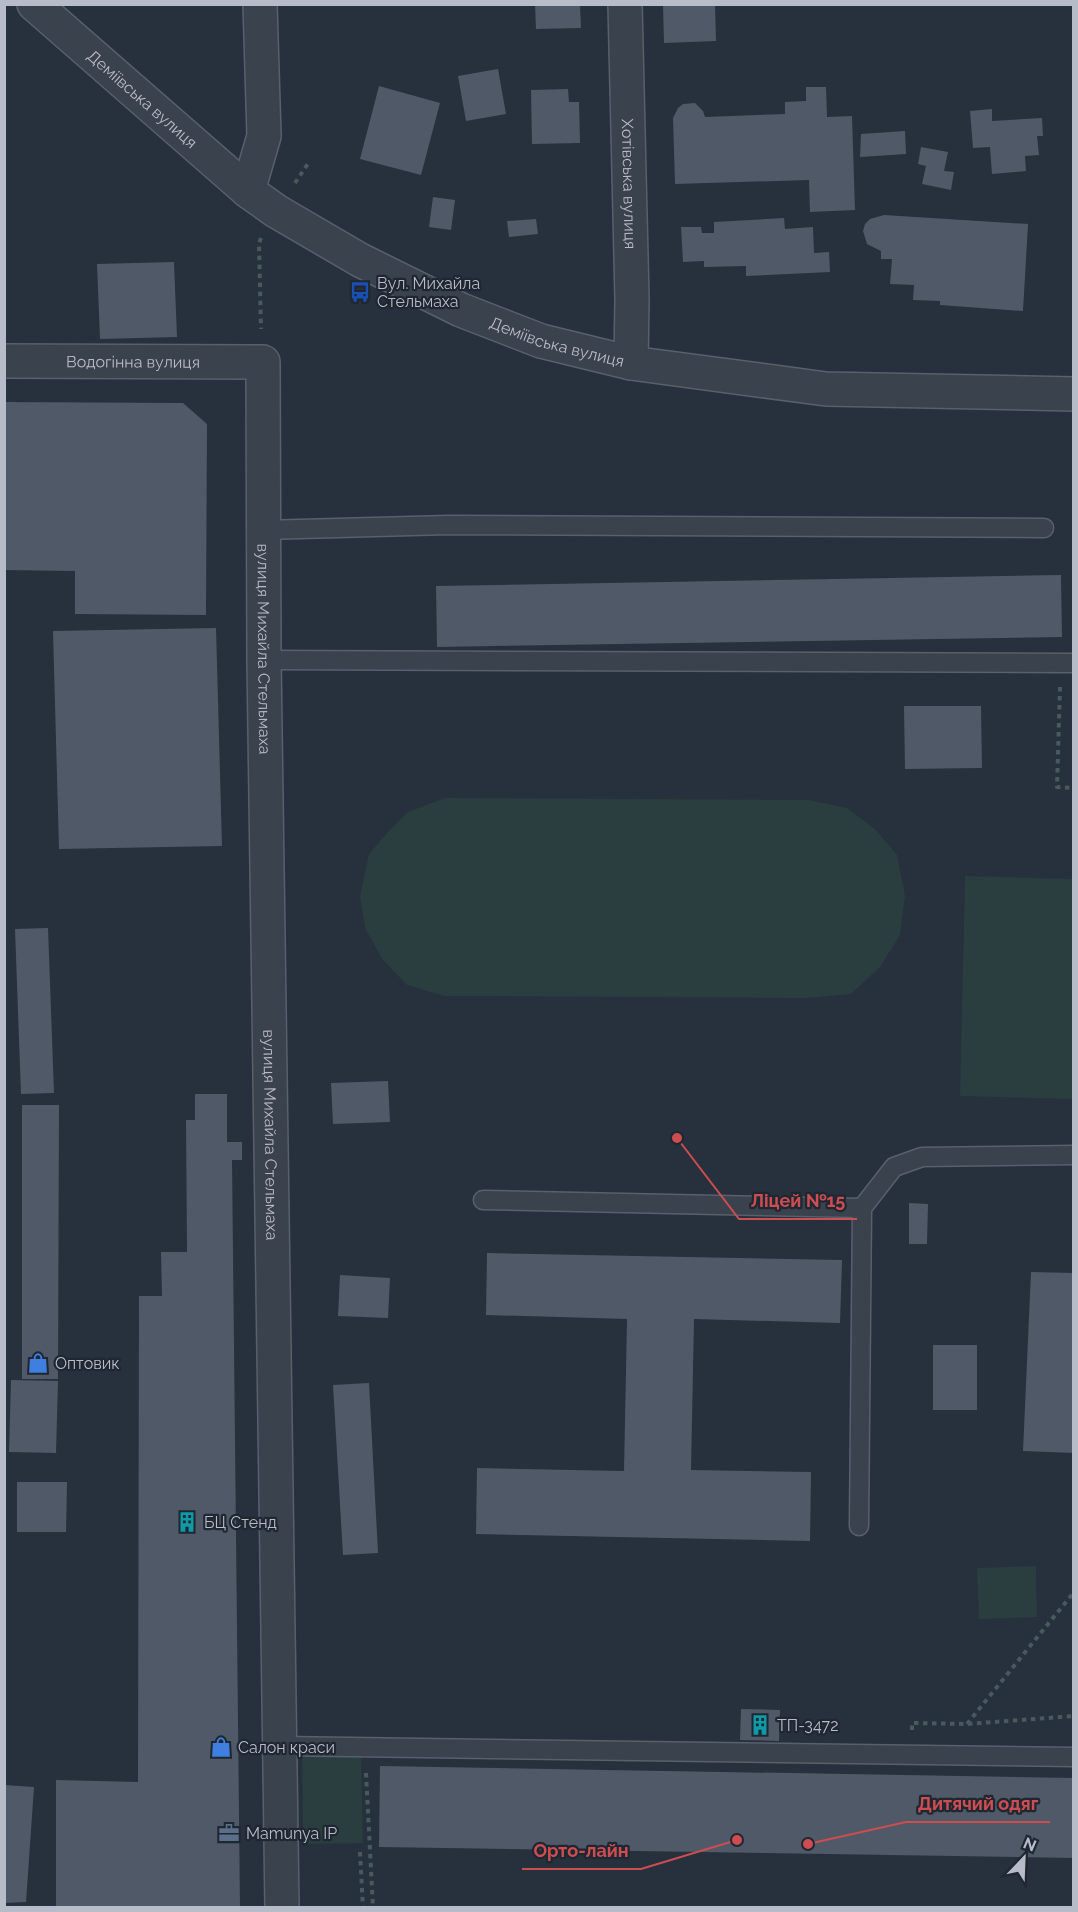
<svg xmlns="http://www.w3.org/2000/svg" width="1078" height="1912" viewBox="0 0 1078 1912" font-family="Raleway,sans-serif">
<rect width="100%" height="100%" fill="#27303d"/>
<path fill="#2a3d3f" d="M445,798L809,800L847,808L875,829L897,855L905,896L900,935L880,967L851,994L808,998L444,996L407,985L382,959L365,928L360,896L369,854L388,832L408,812Z
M965,876L1073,879V1099L960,1096Z
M1036,1566L1037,1617L979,1619L977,1568Z
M302,1754L361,1755L363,1843L303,1844Z"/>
<path fill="#505968" d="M535,4H580L581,28L536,29Z
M715,4L716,41L664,43L663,5Z
M498,69L506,114L466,121L458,76Z
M379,86L440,103L421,175L360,159Z
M806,87H826L827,117L852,116L855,210L810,212L809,180L675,184L673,118L678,108L683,104L695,103L703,111L705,117L785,114V102L806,101Z
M568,89L569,102H579L580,143L532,144L531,90Z
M992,109V121L1042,118L1043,136H1037L1039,155L1025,156L1026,171L992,174L990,147L973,148L970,111Z
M905,131L906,154L860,157L861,134Z
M921,147L948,152L944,171L954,172L951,190L922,184L926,166L918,164Z
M433,197L455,200L451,230L429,227Z
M884,215L1028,224L1023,311L940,305V301L913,300L914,285L890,284L892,259H881V251L867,244L863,231L865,224L870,219Z
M784,218L785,229L813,227L814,253L829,252L830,272L746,276V266L704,267V261L683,262L681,227H701L702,233H714V222Z
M536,219L538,234L509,237L507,221Z
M174,262L177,337L100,339L97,264Z
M4,402L183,403L207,424L206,615L75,614V571L4,570Z
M1061,575L1062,637L437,647L436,586Z
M216,628L222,846L59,849L53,631Z
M904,706H981L982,768L905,769Z
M48,928L54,1093L21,1094L15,929Z
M388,1081L390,1122L333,1124L331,1083Z
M195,1094H227V1142H242V1160H232L240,1908H56V1780L138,1782L139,1296H162L161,1252H187L186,1120H195Z
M22,1105H59L58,1379H22Z
M909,1203L928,1204L927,1244H909Z
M487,1253L842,1260L840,1323L694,1319L691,1470L811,1472L810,1541L476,1534L477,1468L624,1471L627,1319L486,1315Z
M1031,1272L1074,1273V1453L1023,1451Z
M340,1275L390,1278L388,1318L338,1316Z
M933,1345H977V1410H933Z
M11,1380L58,1381L56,1453L9,1452Z
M369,1383L378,1553L343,1555L333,1385Z
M17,1482H67L66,1532H17Z
M741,1709L780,1710L779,1741L740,1740Z
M380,1766L1074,1778V1858L379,1847Z
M4,1785L34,1787L26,1902L4,1903Z"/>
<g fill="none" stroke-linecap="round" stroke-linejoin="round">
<g stroke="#58606b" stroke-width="21">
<path id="service" d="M263,530L448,525L1044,528
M264,660L1074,663
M483,1200L862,1208
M859,1526L862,1208L894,1167L922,1157L1074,1155
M279,1746L1074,1757"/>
</g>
<g stroke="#58606b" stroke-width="36">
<g id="minor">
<path id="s1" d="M625,4L632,299L631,363"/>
<path d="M248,191L264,136L260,4"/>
<path id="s2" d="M4,361L263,362L264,660L282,1908"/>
</g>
</g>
<g stroke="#58606b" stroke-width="36">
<g id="tertiary">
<path id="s3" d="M34,4L248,191L276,211L360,260L461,310L541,341L631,363L826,389L1074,394"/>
</g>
</g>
<path stroke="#495a5d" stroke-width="4" stroke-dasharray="4.5 4.5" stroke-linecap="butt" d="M295,183L309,162
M261,238L259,243L261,329
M1060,687L1057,787L1074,788
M967,1724L1074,1592
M912,1730V1723L967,1724L1074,1716
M366,1773L373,1908
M360,1852L363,1908"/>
<use href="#service" stroke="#3a424d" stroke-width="18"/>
<use href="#minor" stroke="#3a424d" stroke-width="33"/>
<use href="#tertiary" stroke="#3a424d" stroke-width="33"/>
</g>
<defs>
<g id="bus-bare" transform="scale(1.62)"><path d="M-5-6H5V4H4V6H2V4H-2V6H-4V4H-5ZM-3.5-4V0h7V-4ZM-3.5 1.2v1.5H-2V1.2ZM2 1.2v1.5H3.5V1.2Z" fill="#1a4fb4" stroke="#1f2732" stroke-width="2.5" paint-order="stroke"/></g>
<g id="shop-bare" transform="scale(1.62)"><path d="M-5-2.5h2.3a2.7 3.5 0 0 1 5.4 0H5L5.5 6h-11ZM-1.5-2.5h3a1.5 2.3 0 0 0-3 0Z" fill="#3f7fe0" stroke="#1f2732" stroke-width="2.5" paint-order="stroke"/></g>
<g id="building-bare" transform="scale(1.62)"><path d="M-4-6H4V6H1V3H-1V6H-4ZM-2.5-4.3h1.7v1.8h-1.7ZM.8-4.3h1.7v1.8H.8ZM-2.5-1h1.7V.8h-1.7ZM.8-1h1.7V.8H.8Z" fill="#0f9aa8" stroke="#1f2732" stroke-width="2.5" paint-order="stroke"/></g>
<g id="office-bare" transform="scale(1.62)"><path d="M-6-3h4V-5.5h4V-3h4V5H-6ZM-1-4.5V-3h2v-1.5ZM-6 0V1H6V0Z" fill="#5c6f8a" stroke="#1f2732" stroke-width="2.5" paint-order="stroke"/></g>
</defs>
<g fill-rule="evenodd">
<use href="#bus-bare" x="360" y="292"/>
<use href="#shop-bare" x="38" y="1363"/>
<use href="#building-bare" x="187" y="1522"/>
<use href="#building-bare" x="760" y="1725"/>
<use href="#shop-bare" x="221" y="1747"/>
<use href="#office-bare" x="229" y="1833"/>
</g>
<g text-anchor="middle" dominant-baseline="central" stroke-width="4.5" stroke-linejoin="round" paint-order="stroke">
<g font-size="16" fill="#b7bdc8" stroke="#1f2732">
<text stroke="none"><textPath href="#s3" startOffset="144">Деміївська вулиця</textPath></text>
<text stroke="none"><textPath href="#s1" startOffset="180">Хотівська вулиця</textPath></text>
<text stroke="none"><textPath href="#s3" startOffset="630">Деміївська вулиця</textPath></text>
<text stroke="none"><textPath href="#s2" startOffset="129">Водогінна вулиця</textPath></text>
<text stroke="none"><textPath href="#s2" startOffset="546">вулиця Михайла Стельмаха</textPath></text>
<text stroke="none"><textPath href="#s2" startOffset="1032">вулиця Михайла Стельмаха</textPath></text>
</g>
<g font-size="16" fill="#b7bdc8" stroke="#1f2732" text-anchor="start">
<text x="377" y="283">Вул. Михайла<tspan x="377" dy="18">Стельмаха</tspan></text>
<text x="55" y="1363">Оптовик</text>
<text x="204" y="1522">БЦ Стенд</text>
<text x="777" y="1725">ТП-3472</text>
<text x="238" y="1747">Салон краси</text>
<text x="246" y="1833">Mamunya IP</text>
</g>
</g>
<path fill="none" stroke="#ce4d50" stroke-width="2" d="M677 1138L739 1219H857M808 1844L906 1822H1050M737 1840L641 1869H522"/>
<g fill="#ce4d50" stroke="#1f2732" stroke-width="2">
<circle cx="677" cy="1138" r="6"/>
<circle cx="808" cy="1844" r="6"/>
<circle cx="737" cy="1840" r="6"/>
</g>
<g font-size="18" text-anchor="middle" font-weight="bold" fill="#ce4d50" stroke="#1f2732" stroke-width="4.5" stroke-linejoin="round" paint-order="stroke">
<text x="798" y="1207">Ліцей №15</text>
<text x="978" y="1810">Дитячий одяг</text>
<text x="581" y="1857">Орто-лайн</text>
</g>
<rect width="1078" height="1912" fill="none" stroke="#b7bdc8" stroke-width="12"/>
<g transform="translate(1024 1858) rotate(23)" stroke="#1f2732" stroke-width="4.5" paint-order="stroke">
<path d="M0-4.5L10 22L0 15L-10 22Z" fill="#b7bdc8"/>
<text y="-9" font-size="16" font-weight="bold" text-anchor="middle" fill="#b7bdc8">N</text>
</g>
</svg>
